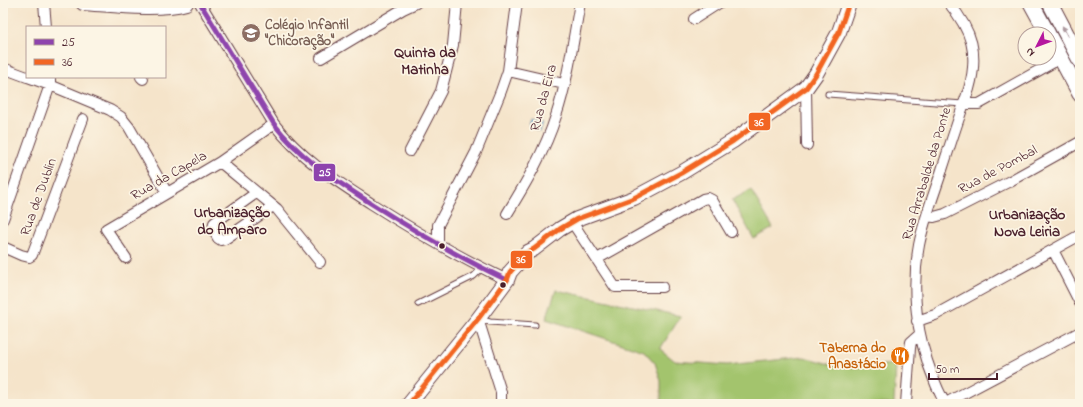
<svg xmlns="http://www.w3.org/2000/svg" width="1083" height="407" viewBox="0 0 1083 407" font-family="'Indie Flower',sans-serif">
<rect width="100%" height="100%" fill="#fcf5e5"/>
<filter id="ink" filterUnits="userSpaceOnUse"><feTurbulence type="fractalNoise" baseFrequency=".025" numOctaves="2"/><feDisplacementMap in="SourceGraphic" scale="8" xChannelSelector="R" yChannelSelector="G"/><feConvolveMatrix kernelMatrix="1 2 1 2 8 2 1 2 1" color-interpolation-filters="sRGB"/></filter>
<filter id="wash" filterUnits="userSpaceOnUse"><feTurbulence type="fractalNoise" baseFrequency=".012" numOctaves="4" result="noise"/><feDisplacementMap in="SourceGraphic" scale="16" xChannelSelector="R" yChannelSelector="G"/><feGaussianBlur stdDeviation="0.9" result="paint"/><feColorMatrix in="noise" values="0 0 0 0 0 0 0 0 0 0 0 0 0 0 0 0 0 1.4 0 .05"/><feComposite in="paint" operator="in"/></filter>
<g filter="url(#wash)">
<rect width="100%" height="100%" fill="#f5e4ca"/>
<path fill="#a3c46d" stroke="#76724c" d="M751,190L773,228L754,239L732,200Z
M556,290L681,316L660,349L675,361L727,365L804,357L837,366L856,367L896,364L894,404H661V381L655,363L644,351L546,319Z"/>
<path fill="#63b6df" stroke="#566a85" d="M531,119L543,123L540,132L536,131V128L529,125Z"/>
</g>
<g filter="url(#ink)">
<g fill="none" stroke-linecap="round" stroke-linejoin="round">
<g stroke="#643d43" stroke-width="7">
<path id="lane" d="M828,94L963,104
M418,304L474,276L483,267
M479,319L490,322L535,325"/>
</g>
<g stroke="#643d43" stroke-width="12">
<path id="street" d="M44,3L46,27
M200,3L274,124C302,160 335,180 372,204C416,232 460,258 507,280
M694,19L719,3
M321,58L403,9L416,3
M3,68L27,77
M508,71L564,84
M28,77L50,85L110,110L121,117L129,127L167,193
M141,77L143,79
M806,88L807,145
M963,104H979L1061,58
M410,151L441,91L453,45L457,3
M220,162L277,209L320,262
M256,193L214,223L213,229L218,238L221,240L225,239L273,206
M507,214C526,183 545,151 556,116C568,80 573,41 580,3
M927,216L934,217L945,214L1010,181L1080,142
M3,219L50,85V77
M572,222L615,287H662
M438,244V225L476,152L501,91L508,71L517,3
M3,247L21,255L29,257L32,255L83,119
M1053,250L1080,303
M126,258L106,229L220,162L274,124
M597,259L703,199L708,198L712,200L731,232
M478,319L501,392V404
M917,321L935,315L1080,235
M906,404L910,348L911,342L919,335
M944,404L1080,332
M945,404C920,355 909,300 919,245C924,220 933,197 941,173C950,145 959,117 969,89C979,53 972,31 949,3"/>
</g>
<g stroke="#643d43" stroke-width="16">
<path id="secondary" d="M83,3C113,5 157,11 186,3
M409,404L478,319L507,280L510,272L528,252L534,249L560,229L577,219L634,198L681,173L733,141L806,88L816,74L839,32L849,3"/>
</g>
<g stroke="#643d43" stroke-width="17">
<path id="primary" d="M1031,3L1048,34
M1050,3L1080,60
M1049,36L1080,94"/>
</g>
<use href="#lane" stroke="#fff" stroke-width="5"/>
<use href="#street" stroke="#fff" stroke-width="10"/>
<use href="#secondary" stroke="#fff" stroke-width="14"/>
<use href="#primary" stroke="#fff" stroke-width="15"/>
<g stroke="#fcf5e5" stroke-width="8">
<path id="bus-1" d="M200,3L274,124C302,160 335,180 372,204C416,232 460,258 507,280"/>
</g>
<g stroke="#fcf5e5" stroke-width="8">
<path id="bus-2" d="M409,404L478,319L507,280L510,272L528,252L534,249L560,229L577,219L634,198L681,173L733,141L806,88L816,74L839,32L849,3"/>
</g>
<use href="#bus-1" stroke="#8e44ad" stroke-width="5"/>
<use href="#bus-2" stroke="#f26522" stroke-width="5"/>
</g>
<defs><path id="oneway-solid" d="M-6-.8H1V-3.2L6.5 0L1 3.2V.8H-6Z"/></defs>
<use fill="#ae9aa0" href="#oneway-solid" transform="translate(1065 31) rotate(-118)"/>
</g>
<defs>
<g id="school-disc" transform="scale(1)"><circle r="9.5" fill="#8d6e63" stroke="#fcf5e5"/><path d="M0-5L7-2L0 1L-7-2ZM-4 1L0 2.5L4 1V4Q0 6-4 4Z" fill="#fff"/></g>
<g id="restaurant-disc" transform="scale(1)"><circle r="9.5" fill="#e8710a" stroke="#fcf5e5"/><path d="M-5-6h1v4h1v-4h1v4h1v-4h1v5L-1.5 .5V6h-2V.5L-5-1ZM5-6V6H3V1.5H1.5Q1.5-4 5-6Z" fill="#fff"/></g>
</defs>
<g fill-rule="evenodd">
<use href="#school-disc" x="251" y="33"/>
<use href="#restaurant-disc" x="900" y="356"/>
</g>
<g fill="#4a1f2b" stroke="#fcf5e5" stroke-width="1.5">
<circle cx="442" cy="246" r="3.5"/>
<circle cx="503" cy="285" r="3.5"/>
</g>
<g text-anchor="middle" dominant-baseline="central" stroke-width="3.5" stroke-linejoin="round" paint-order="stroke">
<g font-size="14" font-weight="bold" fill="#785e54" stroke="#fcf5e5" text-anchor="start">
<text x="265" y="25">Colégio Infantil<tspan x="265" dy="16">"Chicoração"</tspan></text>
</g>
<g font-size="14" fill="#4a1f2b" stroke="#fcf5e5">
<text transform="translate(544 98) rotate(-75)">Rua da Eira</text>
<text transform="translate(998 170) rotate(-28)">Rua de Pombal</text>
<text transform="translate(927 174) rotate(-73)">Rua Arrabalde da Ponte</text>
<text transform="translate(169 176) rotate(-30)">Rua da Capela</text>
<text transform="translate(39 197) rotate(-70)">Rua de Dublin</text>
</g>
<g font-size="14" font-weight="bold" fill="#c56008" stroke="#fcf5e5" text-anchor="end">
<text x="886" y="348">Taberna do<tspan x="886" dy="16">Anastácio</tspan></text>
</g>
<g font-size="15" font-weight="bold" fill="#4a1f2b" stroke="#fcf5e5">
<text x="425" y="53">Quinta da<tspan x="425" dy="17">Matinha</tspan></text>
<text x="232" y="213">Urbanização<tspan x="232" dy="17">do Amparo</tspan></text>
<text x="1027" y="215">Urbanização<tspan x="1027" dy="17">Nova Leiria</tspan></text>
</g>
</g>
<g stroke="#fcf5e5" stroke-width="1.5">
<rect x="748" y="112" width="23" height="19" rx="4" fill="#f26522"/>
<rect x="313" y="163" width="23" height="19" rx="4" fill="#8e44ad"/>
<rect x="510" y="250" width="23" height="19" rx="4" fill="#f26522"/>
</g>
<g font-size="11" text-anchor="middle" font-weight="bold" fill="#fff">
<text x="759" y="126">36</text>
<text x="325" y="176">25</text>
<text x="521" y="263">36</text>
</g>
<rect width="1083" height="407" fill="none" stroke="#fcf5e5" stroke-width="16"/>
<rect x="26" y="26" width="140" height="52" fill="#fcf5e5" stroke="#b59f9b"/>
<rect x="34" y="39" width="20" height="6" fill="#8e44ad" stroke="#b59f9b"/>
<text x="62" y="46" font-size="12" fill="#4a1f2b">25</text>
<rect x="34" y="59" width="20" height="6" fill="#f26522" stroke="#b59f9b"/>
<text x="62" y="66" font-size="12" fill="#4a1f2b">36</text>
<g transform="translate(1037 46) rotate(228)"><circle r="19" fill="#fcf5e5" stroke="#b59f9b"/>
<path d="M0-3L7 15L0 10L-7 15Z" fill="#b5179e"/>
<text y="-6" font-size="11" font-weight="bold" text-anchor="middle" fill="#4a1f2b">N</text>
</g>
<path d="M929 373v6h68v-6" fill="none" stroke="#4a1f2b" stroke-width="2"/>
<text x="935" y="373" font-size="12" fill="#4a1f2b" stroke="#fcf5e5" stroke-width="3" paint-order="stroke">50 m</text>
</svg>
